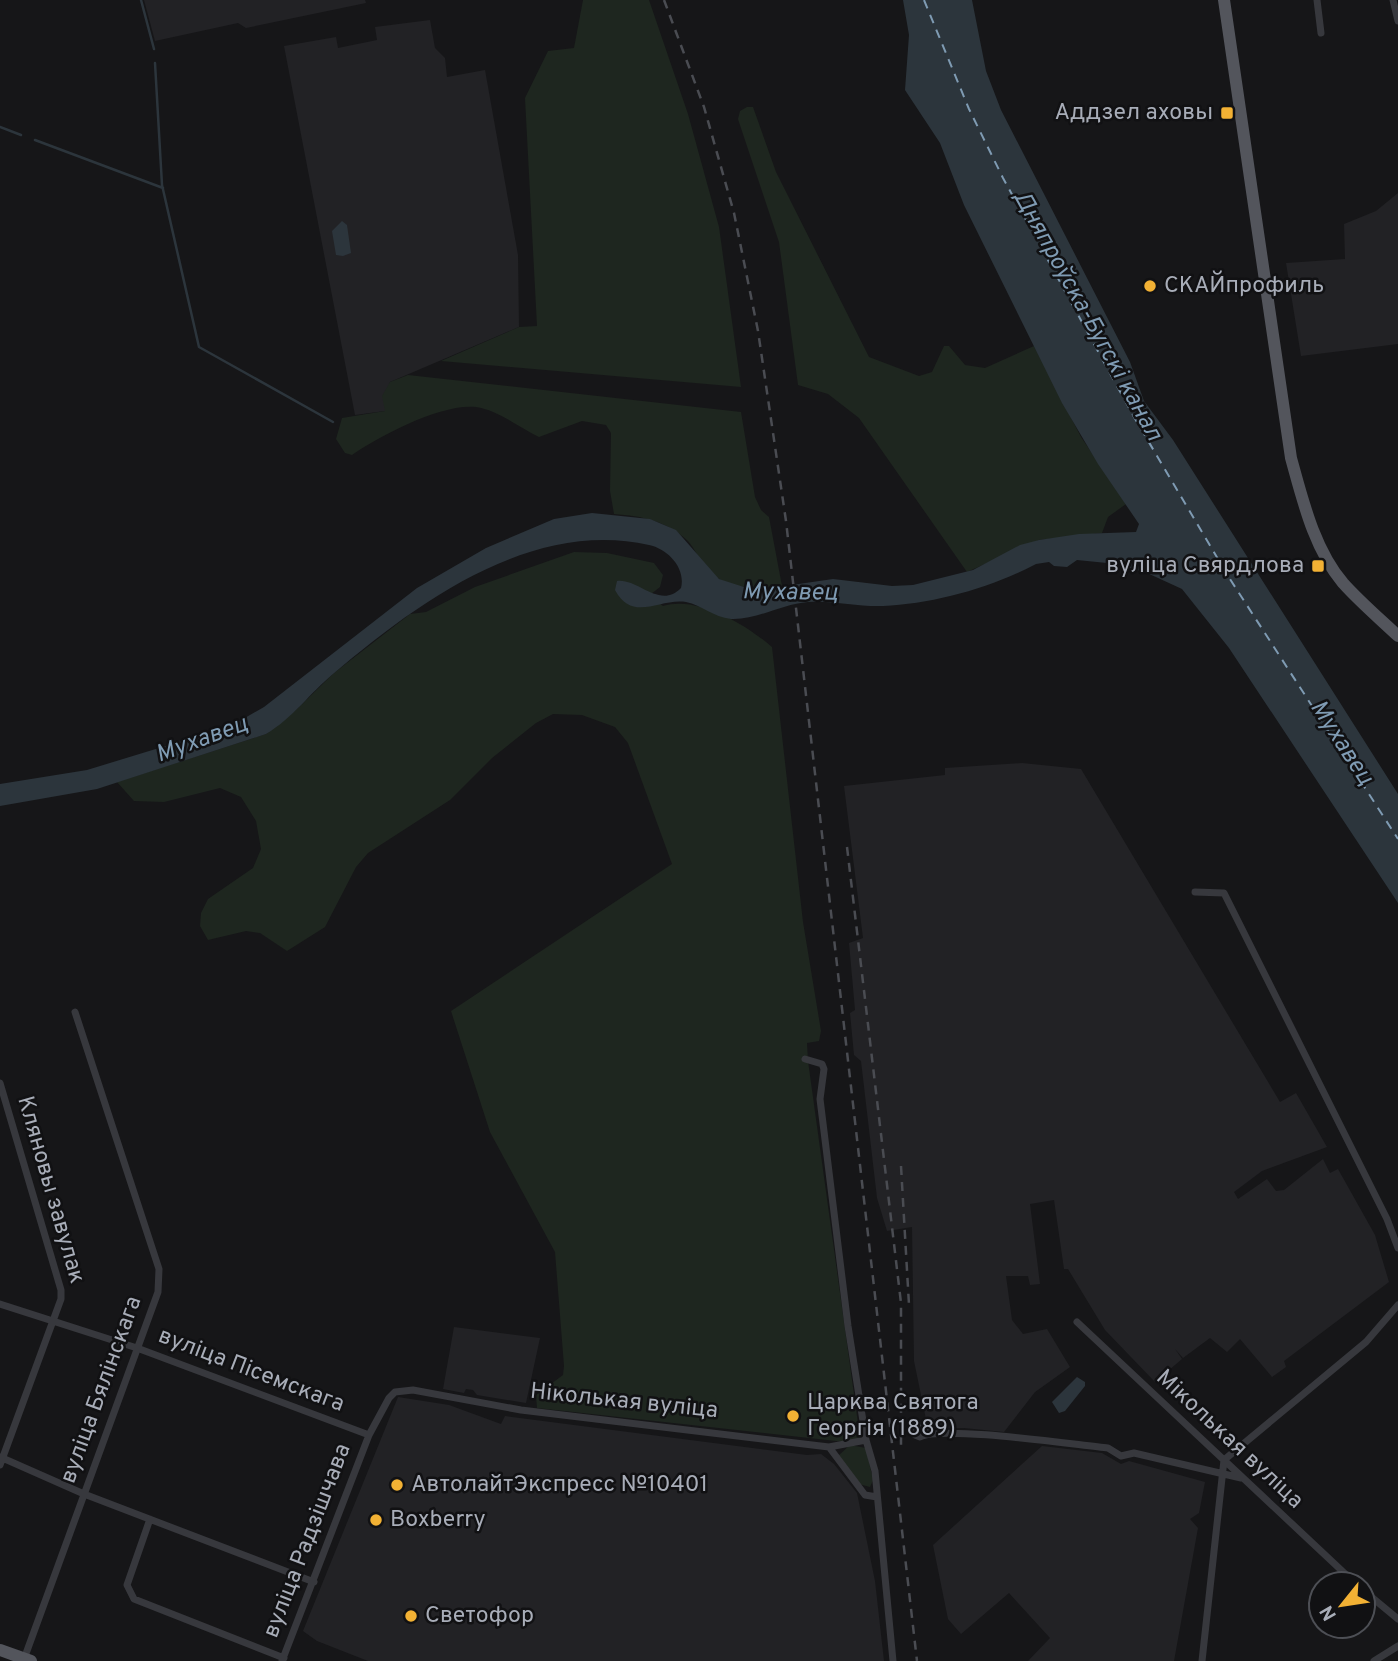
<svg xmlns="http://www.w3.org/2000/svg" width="1398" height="1661" viewBox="0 0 1398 1661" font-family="Overpass,sans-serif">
<rect width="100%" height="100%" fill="#161618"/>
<path fill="#222225" d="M144,0H365L366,3L246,28L238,23L155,41Z
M430,20L435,48L445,58L447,77L485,70L518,255L519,327L390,382L385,411L355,415L284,46L336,37L338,48L377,40L375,27Z
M1398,193V344L1301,356L1286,263L1345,259L1344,224L1376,211Z
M1022,763L1081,769L1280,1102L1296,1093L1327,1147L1262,1171L1234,1192L1238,1199L1267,1179L1276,1191L1284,1190L1323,1159L1330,1173L1338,1169L1375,1235L1389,1282L1284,1361L1286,1367L1272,1377L1240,1339L1227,1352L1210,1338L1183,1358L1175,1349L1182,1359L1155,1382L1105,1330L1068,1269H1064L1054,1200L1030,1204L1040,1284L1030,1285L1028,1276H1006L1012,1320L1023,1334L1047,1329L1070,1367L1035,1392L1004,1432L964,1428L928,1429L914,1361L912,1227L887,1231L877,1198L861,1061L854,1055L850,1013L855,1010L849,943L863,938L844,786L945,775V768Z
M454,1327L540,1338L526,1403L477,1395L473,1390L466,1389L464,1393L443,1389Z
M398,1397L449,1405L501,1424L505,1416L807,1455L821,1454L834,1464L857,1493L875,1581L884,1661H368L317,1641L303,1631Z
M1042,1446L1102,1453L1121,1464L1129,1461L1205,1482L1199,1513L1190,1519L1198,1528L1174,1661H1028L1050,1638L1009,1593L961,1634L948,1619L933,1545Z"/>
<path fill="#1e261f" d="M583,0H649L688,114L719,227L741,387L441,361L519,327L537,326L525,98L548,51L574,48Z
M747,107H753L776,172L869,357L919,376L932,372L944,346H949L965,365L985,368L1034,346L1081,437L1126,504L1108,517L1102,533L1039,540L967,572L859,418L828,394L798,385L779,242L738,119L740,111Z
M408,375L741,412L755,497L761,510L769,517L782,586C754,590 721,590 703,564C698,557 694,548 688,541C667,521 642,516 614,514L610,491L611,433L606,425L582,421L539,437C520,428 498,410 476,407C442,403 379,436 352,455L345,453L336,439L342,418L385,411L382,396L390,382Z
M574,552L607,553L654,563L663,575L660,587L651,594L642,590L663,606C697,595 747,625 772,647L803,922L821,1031L819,1041L807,1043L808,1061L860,1438L845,1442L537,1408L536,1395L563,1375L564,1366L555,1252L490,1132L451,1011L672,864L628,743L615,727L582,715L553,714L536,723L492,758L450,800L368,853L356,867L325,927L287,951L260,933L246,931L208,940L200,926L201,913L208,899L253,868L261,849L256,821L241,797L220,788L164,802L134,801L117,782L266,734L298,708L334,673L410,614L426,612L475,587Z
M850,1445L866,1448L873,1480L870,1487L859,1484L838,1456Z"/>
<path fill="#2c353c" d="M903,0H972L986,71L1001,110L1130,362L1144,401L1173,440L1398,794V903L1229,648L1182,589L1145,572L1107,563L1077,560L1067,567L1054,566L1049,562L1036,564C991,588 933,604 883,606C858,607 833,600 808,602C782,604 757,620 731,619C713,617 702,605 686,602C659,598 633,623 615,590L617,581C638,578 660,610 681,588C686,568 668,549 649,545C531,519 418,602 333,674C310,693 293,718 266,734L97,789L0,806V784L87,770L231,726L264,707L417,588L486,548L554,519L592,513L650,519L676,530L719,579L747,588L764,589L833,579L892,586L913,585L973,570L1020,545L1039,540L1079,534L1136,532L1139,524L1098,464L1062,403L964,205L940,143L905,90L909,35Z
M342,221L347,225L351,253L343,256L336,255L332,231Z
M1077,1377L1085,1382V1386L1065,1411L1059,1413L1052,1402Z"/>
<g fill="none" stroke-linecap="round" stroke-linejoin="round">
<path stroke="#2c353c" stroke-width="2.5" d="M141,0L154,49
M155,63L162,185L199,347L333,422
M0,127L21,135
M35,140L163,188"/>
<path stroke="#7f9bb3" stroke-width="2" stroke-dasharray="9 7" stroke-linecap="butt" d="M924,0L969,109L1003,178L1134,417L1228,576L1398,839"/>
<path stroke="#37383d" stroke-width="7" d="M1317,0L1321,33
M1393,0L1398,21
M1195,892L1224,893L1387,1219L1398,1248
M805,1059L822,1064L824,1069L820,1099L848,1326L866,1440L829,1447
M0,1083L61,1290V1299L0,1465
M0,1304L137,1348L369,1435
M1077,1322L1356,1584
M928,1433L922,1425L914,1430L915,1435L920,1437C941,1425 1076,1445 1108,1448L1121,1456L1134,1453L1241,1478
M866,1440L875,1471L893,1661
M0,1457L84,1494L314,1582
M150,1519L127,1585L134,1599L284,1658
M1363,1590L1398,1619
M24,1659L158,1292L159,1269L75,1012
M282,1661L369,1435L389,1398L395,1392L413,1390L521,1410L829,1447L865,1495L877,1497
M1202,1661L1224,1460L1366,1342L1398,1305
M1374,1661L1398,1646"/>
<path stroke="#53555c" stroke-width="12" d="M1224,0L1291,458C1303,501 1314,549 1343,583C1360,602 1380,619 1398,636
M0,1650L31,1661"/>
<path stroke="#4a4c52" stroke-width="2.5" stroke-dasharray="9 7" stroke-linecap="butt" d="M664,0L704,107L734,213L758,331L786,521L917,1661
M847,847L901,1303V1445
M901,1166L909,1305"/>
</g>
<g fill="#f2b134" stroke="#111113" stroke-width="2.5">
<rect x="1220" y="106" width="14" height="14" rx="3.5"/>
<circle cx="1150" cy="286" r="7"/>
<rect x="1311" y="559" width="14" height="14" rx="3.5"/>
<circle cx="793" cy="1416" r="7"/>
<circle cx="397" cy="1485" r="7"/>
<circle cx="376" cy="1520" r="7"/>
<circle cx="411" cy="1616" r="7"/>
</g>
<g text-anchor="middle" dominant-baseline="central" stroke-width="5" stroke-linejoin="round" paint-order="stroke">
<g font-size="23" fill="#a8adb8" stroke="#111113" text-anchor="start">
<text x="1213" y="113" text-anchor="end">Аддзел аховы</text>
<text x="1164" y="286">СКАЙпрофиль</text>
<text x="1304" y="566" text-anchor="end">вуліца Свярдлова</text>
<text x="807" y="1403">Царква Святога<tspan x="807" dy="26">Георгія (1889)</tspan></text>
<text x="411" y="1485">АвтолайтЭкспресс №10401</text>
<text x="390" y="1520">Boxberry</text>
<text x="425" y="1616">Светофор</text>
</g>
<g font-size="23" fill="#a8adb8" stroke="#111113">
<text transform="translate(50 1190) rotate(74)">Кляновы завулак</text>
<text transform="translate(251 1371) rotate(21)">вуліца Пісемскага</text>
<text transform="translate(102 1390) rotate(-70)">вуліца Бялінскага</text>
<text transform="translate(624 1402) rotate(6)">Ніколькая вуліца</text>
<text transform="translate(1229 1440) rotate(43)">Міколькая вуліца</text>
<text transform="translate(308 1541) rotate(-69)">вуліца Радзішчава</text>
</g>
<g font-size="24" font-style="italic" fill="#7f9bb3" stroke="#111113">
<text transform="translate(1087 316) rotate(61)">Дняпроўска-Бугскі канал</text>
<text transform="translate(790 593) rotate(1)">Мухавец</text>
<text transform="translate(202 740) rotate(-20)">Мухавец</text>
<text transform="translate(1341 743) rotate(57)">Мухавец</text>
</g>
</g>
<g transform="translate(1342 1605) rotate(240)"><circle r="33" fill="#111113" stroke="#4d4f55" stroke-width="2"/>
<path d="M0-5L12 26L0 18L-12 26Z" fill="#f2b134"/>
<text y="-10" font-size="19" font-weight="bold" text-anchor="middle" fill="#a8adb8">N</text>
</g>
</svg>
